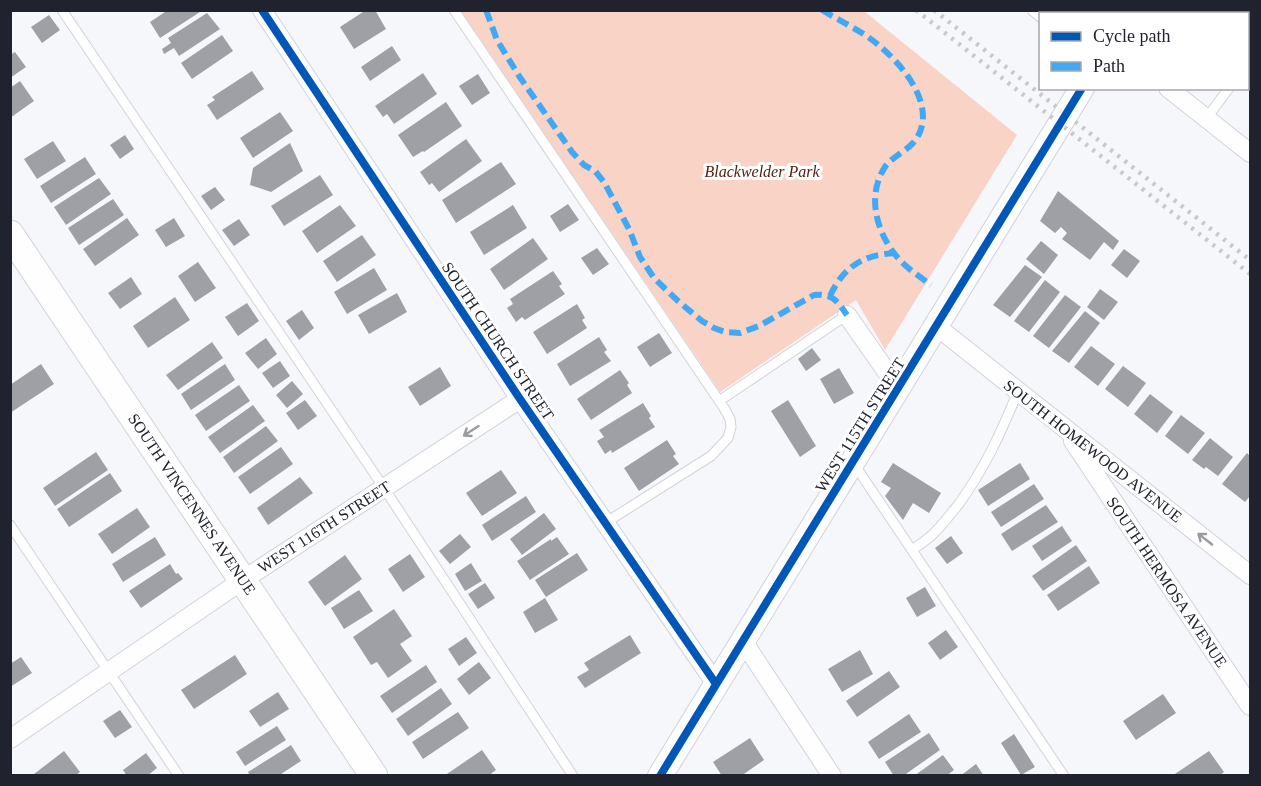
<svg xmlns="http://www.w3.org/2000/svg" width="1261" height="786" viewBox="0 0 1261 786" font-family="Georgia,serif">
<rect width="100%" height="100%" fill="#f6f7fb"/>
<path fill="#fad3c7" d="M461,11H864L1017,135L885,350L856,300L720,392Z"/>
<path fill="#9ea0a6" d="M168,10H203L160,38L150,22Z
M366,10H375L386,29L354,49L340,27Z
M1203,10H1243L1247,14H1207Z
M207,13L220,29L179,56L174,48L164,54L162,49L171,43L168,38Z
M49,15L60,30L42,43L31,27Z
M222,35L233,51L192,79L181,63Z
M392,46L401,60L370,81L361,67Z
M15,52L26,67L10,78V55Z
M252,71L264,89L217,120L207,105L215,100L212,97Z
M423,73L437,94L394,124L387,114L383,117L375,106Z
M478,74L490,93L472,105L459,86Z
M20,81L34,101L10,118V88Z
M446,102L462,126L424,152L423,151L413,157L398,135Z
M280,112L293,131L253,158L240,138Z
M125,135L134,149L120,159L110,145Z
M466,139L482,161L439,192L432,183L429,185L420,172Z
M53,141L66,161L37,179L24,159Z
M290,143L303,171L271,192L250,185L253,168Z
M85,157L96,174L51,203L40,186Z
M501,162L516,184L456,223L442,200Z
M320,175L333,195L284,226L271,206Z
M99,178L111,194L66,225L54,207Z
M215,187L225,200L211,210L201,196Z
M1058,191L1119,241L1113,250L1104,242L1090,260L1062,239L1067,233L1061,227L1055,233L1040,221Z
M113,199L124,215L79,245L68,228Z
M568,204L579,220L560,232L550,216Z
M340,205L356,226L317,253L302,231Z
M513,205L527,228L484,255L470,232Z
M127,218L139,235L95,266L83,249Z
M174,218L185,236L166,247L155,230Z
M239,219L250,235L234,246L222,230Z
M362,235L376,255L337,282L323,261Z
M533,238L548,259L504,290L490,269Z
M1041,241L1058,255L1044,274L1026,259Z
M597,248L609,264L593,275L581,258Z
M1124,249L1140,261L1127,278L1111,265Z
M198,262L216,288L195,302L178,276Z
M1025,265L1042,277L1010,317L993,305Z
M374,268L387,290L347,314L334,292Z
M553,271L562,284L559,286L565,294L525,320L522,317L516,322L507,308L513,304L510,299Z
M131,277L142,294L120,309L108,293Z
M1045,280L1060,292L1029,332L1014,321Z
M1100,289L1118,302L1104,320L1087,307Z
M397,293L407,312L369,334L358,315Z
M1065,295L1081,307L1049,348L1033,336Z
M175,297L190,320L148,348L133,326Z
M247,303L259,321L238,336L225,317Z
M577,304L585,318L582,320L587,328L547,354L533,332Z
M302,310L314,328L299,340L286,321Z
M1085,311L1100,323L1069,363L1052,351Z
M659,333L672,353L650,367L637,347Z
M599,337L607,350L604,352L611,361L570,386L557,364Z
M266,338L277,354L258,369L245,353Z
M212,342L223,358L178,390L166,375Z
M1091,346L1115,364L1098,386L1074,367Z
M812,348L821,360L806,371L798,359Z
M280,361L290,376L273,388L262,373Z
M41,364L54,384L10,413V385Z
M225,364L235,380L191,410L181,394Z
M1123,366L1146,383L1128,407L1105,389Z
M440,367L451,386L420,406L408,387Z
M839,368L854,393L834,404L820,379Z
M620,370L629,383L627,385L632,393L591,420L577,399Z
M292,381L303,394L287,408L276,395Z
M239,385L250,401L206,431L195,415Z
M1150,394L1173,412L1157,433L1134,414Z
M305,400L317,416L298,430L286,413Z
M788,400L816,446L800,457L771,411Z
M643,403L651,416L649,418L655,427L612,453L611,450L605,454L597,441L604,437L599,430Z
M253,405L265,421L220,453L208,437Z
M1181,415L1205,433L1188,454L1165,436Z
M266,426L278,441L234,473L223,457Z
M1210,438L1233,457L1218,476L1206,467L1204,469L1192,460Z
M667,440L676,454L673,456L679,464L639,491L624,468Z
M281,447L293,464L250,494L238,477Z
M96,452L108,470L55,506L43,488Z
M1247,453L1250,456V496L1245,502L1222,484Z
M893,463L941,493L929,513L913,503L903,520L885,496L891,488L881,482Z
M1020,463L1030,479L988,506L978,490Z
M501,470L517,493L482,516L466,493Z
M110,473L122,491L69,527L57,509Z
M300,477L313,493L268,525L257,508Z
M1034,484L1044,499L1001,527L991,512Z
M526,496L536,512L492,541L482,525Z
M1046,505L1058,522L1012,551L1001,534Z
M137,508L150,527L112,554L98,534Z
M544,513L556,529L522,555L510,539Z
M1062,526L1072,541L1042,561L1032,546Z
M460,534L471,547L450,564L439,551Z
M951,536L963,553L947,564L935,548Z
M155,537L166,555L123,582L112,564Z
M557,537L569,554L530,580L517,561L551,539V541Z
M1076,545L1087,561L1043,591L1032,576Z
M577,553L588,570L546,597L535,580Z
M410,554L425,577L403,592L388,569Z
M345,555L362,579L325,606L308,582Z
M471,563L482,581L465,591L455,574Z
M170,564L176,574L178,573L183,579L141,608L129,591Z
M1089,566L1100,583L1058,611L1047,595Z
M485,583L495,598L478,609L468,594Z
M925,587L936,606L917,617L906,598Z
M359,590L373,611L344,629L331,608Z
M545,598L558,620L535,633L523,612Z
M394,609L412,636L400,644L412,661L388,678L377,662L371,665L353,637Z
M946,630L958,647L940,660L928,643Z
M630,635L641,653L585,688L577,677L589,670L584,663Z
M466,637L477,653L459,666L448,649Z
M860,650L873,674L842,692L828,669Z
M235,655L247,674L194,709L181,690Z
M21,657L32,673L10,687V664Z
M479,662L491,678L469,695L457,679Z
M426,665L437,682L392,713L380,696Z
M889,671L900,687L857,717L846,701Z
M441,688L452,704L408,736L396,719Z
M278,692L289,709L260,727L249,711Z
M1163,694L1176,713L1136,740L1123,721Z
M120,710L132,727L115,738L103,721Z
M458,712L469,728L423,759L412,742Z
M909,714L921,732L879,759L868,742Z
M277,726L286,740L245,766L236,752Z
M929,733L940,750L903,776H894L885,762Z
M1014,734L1035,767L1021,775L1001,743Z
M750,738L764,760L741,776H722L713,762Z
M291,745L301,761L278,776H250L248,772Z
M482,750L496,770L488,776H444Z
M64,751L80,772L75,776H35L34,774Z
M1209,751L1224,772L1219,776H1172Z
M146,753L157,768L147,776H127L123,770Z
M943,755L954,770L946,776H914Z
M976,764L984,776H960Z"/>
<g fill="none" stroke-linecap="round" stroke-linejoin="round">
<g stroke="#d1d3da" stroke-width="11">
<path id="service" d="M62,10L384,488L573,776
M454,10L724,408L730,419L731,427L728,438L711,456L605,523
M1032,10L1040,17
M1248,63L1250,59
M1206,119L1229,88
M719,401L847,315
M854,464L1064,776
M10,525L179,776
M912,550C918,546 925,541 931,536C941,527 949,516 958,505C985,468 1001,433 1018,391"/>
</g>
<g stroke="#d1d3da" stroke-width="20">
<path id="minor" d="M262,10L520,399L716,684
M1168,88L1250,153
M847,315L898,388
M936,326L1250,575
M1073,441L1250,706
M743,641L832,776
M10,739L243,580L520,399"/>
</g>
<g stroke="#d1d3da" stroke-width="26">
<path id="tertiary" d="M1128,14L1130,10
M660,776L1082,88"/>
</g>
<g stroke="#d1d3da" stroke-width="29">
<path id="secondary" d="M10,234L374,776"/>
</g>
<use href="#service" stroke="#fefefe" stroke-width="9"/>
<use href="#minor" stroke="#fefefe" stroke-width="18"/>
<use href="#tertiary" stroke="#fefefe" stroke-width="24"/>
<use href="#secondary" stroke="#fefefe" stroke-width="27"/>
<path stroke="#c8c9cb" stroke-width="4.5" stroke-dasharray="3 6" stroke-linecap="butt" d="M916,10L1250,274
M934,10L1250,260"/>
<path stroke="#3fa9f5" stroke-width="6" stroke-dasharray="12 6" stroke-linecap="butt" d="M486,10L497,40L519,76L572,152L584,165L595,171L604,182L629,229L640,257L654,278L678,301L702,321L714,328L725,332L740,333L759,326L814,295C833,293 837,301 847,315
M822,10C840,21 860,30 876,43C901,63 936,103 918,136C911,150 893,155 885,167C864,199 879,242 906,266C914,273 923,279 931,285
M830,296C844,266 863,255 895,253"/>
<g stroke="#fff" stroke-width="11">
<path id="cycleway" d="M262,10L520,399L716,684
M660,776L1082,88"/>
</g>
<use href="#cycleway" stroke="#0057b8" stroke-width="8"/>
</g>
<defs><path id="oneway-shaft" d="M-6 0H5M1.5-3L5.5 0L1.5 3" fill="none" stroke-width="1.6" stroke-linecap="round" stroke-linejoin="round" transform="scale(1.5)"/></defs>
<g stroke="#9a9ba0">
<use href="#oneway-shaft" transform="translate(471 431) rotate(147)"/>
<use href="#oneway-shaft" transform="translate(1205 539) rotate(-142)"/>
</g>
<g text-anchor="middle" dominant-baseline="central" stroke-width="6" stroke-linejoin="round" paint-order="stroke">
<g font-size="16" font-style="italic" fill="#55200c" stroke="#fff">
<text x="762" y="171">Blackwelder Park</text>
</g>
<g font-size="16" fill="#20232e" stroke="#fff">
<text transform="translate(498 341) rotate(56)">SOUTH CHURCH STREET</text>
<text transform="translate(860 425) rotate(-58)">WEST 115TH STREET</text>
<text transform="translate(1093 451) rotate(38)">SOUTH HOMEWOOD AVENUE</text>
<text transform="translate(192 504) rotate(56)">SOUTH VINCENNES AVENUE</text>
<text transform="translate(324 527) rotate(-33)">WEST 116TH STREET</text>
<text transform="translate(1167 582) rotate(56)">SOUTH HERMOSA AVENUE</text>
</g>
</g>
<rect width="1261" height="786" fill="none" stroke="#20232e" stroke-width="24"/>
<rect x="1039" y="12" width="210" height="78" fill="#ffffff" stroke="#a6a7ab" stroke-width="1.5"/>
<rect x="1051" y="32" width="30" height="9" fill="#0057b8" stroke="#a6a7ab" stroke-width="1.5"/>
<text x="1093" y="42" font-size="18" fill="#20232e">Cycle path</text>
<rect x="1051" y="62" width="30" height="9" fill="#3fa9f5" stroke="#a6a7ab" stroke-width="1.5"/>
<text x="1093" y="72" font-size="18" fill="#20232e">Path</text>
</svg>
